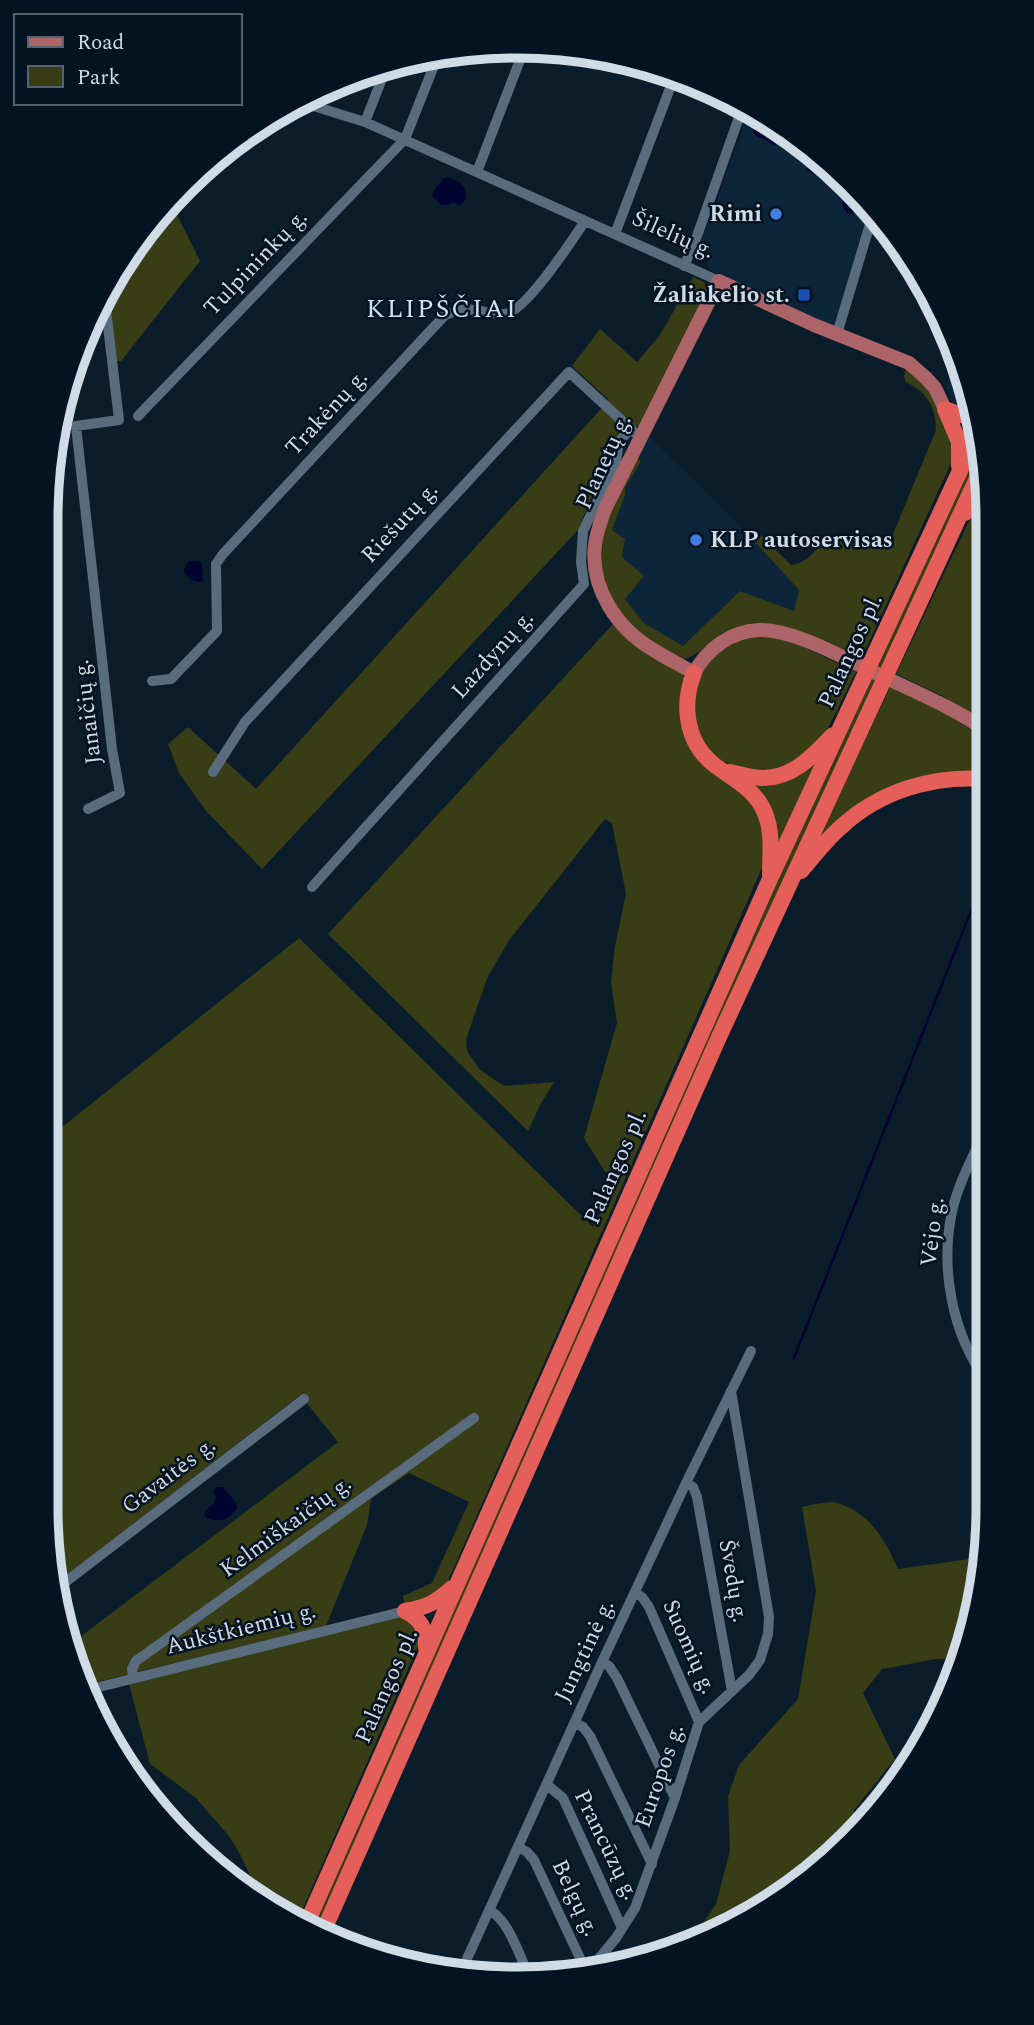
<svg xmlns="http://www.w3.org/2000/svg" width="1034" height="2025" viewBox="0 0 1034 2025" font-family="Spectral,serif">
<rect width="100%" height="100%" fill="#0b1d2b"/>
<path fill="#0c2538" d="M749,113L761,118L828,162L869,206L835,327L710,270L707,264L709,256L698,251Z
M956,351L972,410L953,406L946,386Z
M647,434L743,529L799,590L794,612L740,591L683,647L644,623L625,599L622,557L612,530L625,495V488L641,461L637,456Z"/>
<path fill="#383d16" d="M170,201L200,261L121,361H117L107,287L143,230Z
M693,277L704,282L708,291L640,426L623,428L618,433L578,530L262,869L207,812L179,773L168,744L188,727L256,789L609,400L572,366L600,329L637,362L660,335Z
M906,368L935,396L955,453L952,461L862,657C823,641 763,610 722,634C709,641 697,658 682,659L634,631L613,604L601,568L603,538L611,509L637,456L641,461L625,488V495L612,530L625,539L622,557L644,576L625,599L644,623L683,646L740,591L794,611L799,590L743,529L762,536L791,565C810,563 813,548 828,542C841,537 858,545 872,546C878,546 883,545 889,544L936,430C936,407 927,392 906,382L904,376Z
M981,441L983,450L883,667L317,1930L311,1928L792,847Z
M985,501V723L943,696L896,674L972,515Z
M613,624L681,671L684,676L682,715L763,819L765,861L445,1588L439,1596L404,1605L403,1596L432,1583L469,1502L409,1473L371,1499L367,1525L326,1626L84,1685L71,1660L68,1646L338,1442L300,1395L58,1582L46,1508V1140L299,938L593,1227L614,1186L584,1138L617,1023L611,982L615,946L626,894L612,823L605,819L510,939L488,976L466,1039L467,1051L480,1070L504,1086L554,1082L540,1105L528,1131L328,934Z
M744,637H776L802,646L856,672L825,734L799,760L764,773L740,771L716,757L703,742L693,719L698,676L710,658Z
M890,687L946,713L985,739V775L926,777L816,844Z
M820,755L776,850L744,781Z
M834,1502C870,1512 884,1538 898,1569L984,1557L973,1630L962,1658L936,1659L882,1669L863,1693L895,1759L854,1810L855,1835L851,1841L725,1931L691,1941L716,1904L730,1851L728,1796L739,1765L798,1699L816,1591L802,1507L821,1503Z
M403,1616L419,1632L418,1646L297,1922L281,1916L263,1903L240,1854L229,1836L196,1798L150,1764L129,1684Z"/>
<path fill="#00042f" d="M761,122L783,132V135L779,143L775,145L754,135L753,131L757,123Z
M810,150L828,162L860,197L855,213L849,214C840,207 844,203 842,194C839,182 818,176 808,171L804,159Z
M446,177C458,179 467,185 466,198L460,206L454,202L448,205H441L432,196L436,187Z
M189,561L201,562L202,564L203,580L200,582L191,580L184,572L185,566Z
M216,1487H223L237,1504V1508C229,1520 215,1525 204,1515L205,1510L215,1503L216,1497L213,1492Z"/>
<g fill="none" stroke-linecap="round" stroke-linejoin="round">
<path stroke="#00042f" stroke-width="2.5" d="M977,687L985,658
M979,753L983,759
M794,1358L986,873"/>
<path stroke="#586c7e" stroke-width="10" d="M297,101L365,122L719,281
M365,122L387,66
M477,172L525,47
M615,234L675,75
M684,266L697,236L743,106
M837,334L870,224L889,228
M138,416L405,139L439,53
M152,681L171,679L217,631L216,564L223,554L445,315C474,303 478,314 504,314C524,314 573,239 585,221
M213,772L245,722L569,372L631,429
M88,809L120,793L112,749L76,426L119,420L104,292
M312,887L584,584L581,562L583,531L616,463L619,441L631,429L635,433
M986,1128C974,1155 958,1183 952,1212C940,1268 952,1335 987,1381
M686,1483L693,1487L697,1497L732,1691
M59,1587L304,1399
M635,1593L642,1597L649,1607L699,1722
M602,1662L609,1666L617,1678L675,1798
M133,1677L132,1669L136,1661L474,1418
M87,1690L405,1611
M575,1723L583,1727L590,1736L652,1864
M547,1785L563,1798L622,1928
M518,1847L527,1852L534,1860L587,1973
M489,1910C508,1919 519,1954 528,1974
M461,1972L602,1662L686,1483L751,1351
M587,1973L616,1938L635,1908L675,1798L699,1722L749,1675L760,1660L768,1634L769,1617L766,1599L731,1391"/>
<path stroke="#ac6468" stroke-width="14" d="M945,409L935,388L926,378L909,363L814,325L719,281L605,509C601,521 596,533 595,546C590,588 617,628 652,649C666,658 680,665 694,673C707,649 731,631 759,630C795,629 847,660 880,675C915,692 953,707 985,730"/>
<path stroke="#e45f59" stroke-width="16" d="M945,409L959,442V466
M945,409L960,415L973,412
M965,513L985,496
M694,673C682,703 685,740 712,763C729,777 750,786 761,805C774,827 770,851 770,875
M730,772C741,774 752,778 763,778C793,778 814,755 833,735
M801,871C814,856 826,840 841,827C880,791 933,775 985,779
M405,1611C428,1607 435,1603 452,1588
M405,1611C422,1620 426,1629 426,1648
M306,1925L769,881L978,432
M323,1932L719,1037L984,463"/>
</g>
<g fill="#3f7fe0" stroke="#031321" stroke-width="2.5">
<circle cx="776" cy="214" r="7"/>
<circle cx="696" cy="540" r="7"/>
</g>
<rect fill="#1a4fb4" stroke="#031321" stroke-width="2.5" x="797" y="288" width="14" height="14" rx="3.5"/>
<g text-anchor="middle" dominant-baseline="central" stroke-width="5" stroke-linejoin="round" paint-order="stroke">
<g font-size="23" font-weight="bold" fill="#cfdbe5" stroke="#031321" text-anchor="end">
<text x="762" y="214">Rimi</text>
<text x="790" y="295">Žaliakelio st.</text>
<text x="710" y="540" text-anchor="start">KLP autoservisas</text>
</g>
<g font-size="23" fill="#cfdbe5" stroke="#031321">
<text transform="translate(673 235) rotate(24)">Šilelių g.</text>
<text transform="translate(256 263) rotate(-46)">Tulpininkų g.</text>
<text transform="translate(327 413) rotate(-47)">Trakėnų g.</text>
<text transform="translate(604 462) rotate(-65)">Planetų g.</text>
<text transform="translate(400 523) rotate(-47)">Riešutų g.</text>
<text transform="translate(851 651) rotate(-65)">Palangos pl.</text>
<text transform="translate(493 655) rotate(-48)">Lazdynų g.</text>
<text transform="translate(88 712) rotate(-97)">Janaičių g.</text>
<text transform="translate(616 1167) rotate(-66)">Palangos pl.</text>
<text transform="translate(933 1232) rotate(-83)">Vėjo g.</text>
<text transform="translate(169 1476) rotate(-37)">Gavaitės g.</text>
<text transform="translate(286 1527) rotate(-36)">Kelmiškaičių g.</text>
<text transform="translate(733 1581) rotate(80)">Švedų g.</text>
<text transform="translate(241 1629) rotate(-14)">Aukštkiemių g.</text>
<text transform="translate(689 1647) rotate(66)">Suomių g.</text>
<text transform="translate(585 1651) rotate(-65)">Jungtinė g.</text>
<text transform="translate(387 1686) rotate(-66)">Palangos pl.</text>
<text transform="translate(660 1776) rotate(-71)">Europos g.</text>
<text transform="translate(606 1845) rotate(64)">Prancūzų g.</text>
<text transform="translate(575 1898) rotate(65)">Belgų g.</text>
</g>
<g font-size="26" letter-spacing="2" fill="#cce3f8" stroke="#031321">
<text x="442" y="309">KLIPŠČIAI</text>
</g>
</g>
<path d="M0 0H1034V2025H0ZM517 58H517A459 459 0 0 1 976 517V1508A459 459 0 0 1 517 1967H517A459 459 0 0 1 58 1508V517A459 459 0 0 1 517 58Z" fill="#031321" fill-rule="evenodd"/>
<path fill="none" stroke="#cfdbe5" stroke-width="9" d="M517 58H517A459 459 0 0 1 976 517V1508A459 459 0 0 1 517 1967H517A459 459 0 0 1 58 1508V517A459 459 0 0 1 517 58Z"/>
<rect x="14" y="14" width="228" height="91" fill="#031321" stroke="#55636f" stroke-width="2"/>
<rect x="28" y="37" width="35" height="10" fill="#ac6468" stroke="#55636f" stroke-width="2"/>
<text x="77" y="49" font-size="21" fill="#cfdbe5">Road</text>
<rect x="28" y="66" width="35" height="21" fill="#383d16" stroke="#55636f" stroke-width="2"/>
<text x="77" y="84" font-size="21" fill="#cfdbe5">Park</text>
</svg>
